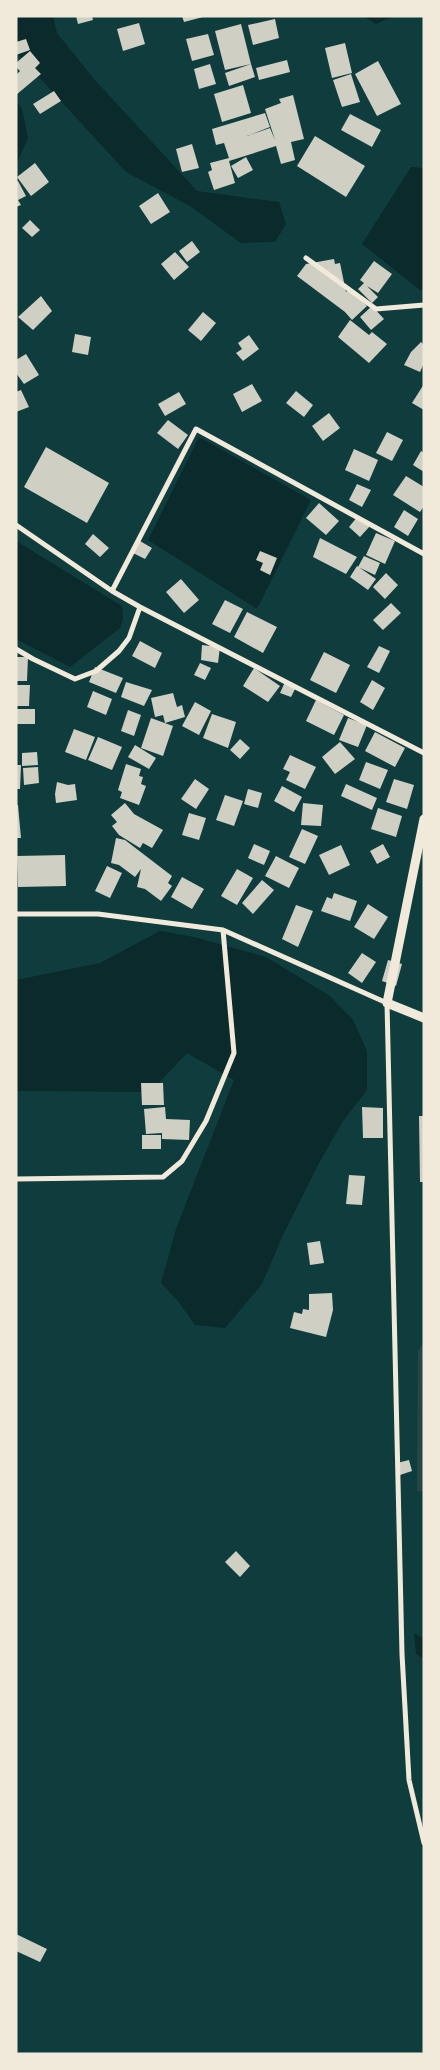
<svg xmlns="http://www.w3.org/2000/svg" width="440" height="2070" viewBox="0 0 440 2070" font-family="'Work Sans',sans-serif">
<rect width="100%" height="100%" fill="#0f3d3e"/>
<path fill="#244646" d="M424,1342V1492L417,1491L418,1351Z"/>
<path fill="#0a2a2b" d="M16,16H53L57,33L94,79L197,191L279,202L286,224L275,242L241,243L190,206L126,172L16,52Z
M363,16H394L376,24Z
M16,101L22,109L28,138L16,165Z
M411,167L424,168V290H420L362,244Z
M199,437L311,500L257,609L148,540Z
M16,541L122,606L123,618L120,628L70,667L16,639Z
M160,931L194,937L266,957L330,996L353,1020L367,1051V1090L343,1121L319,1163L283,1235L262,1284L225,1328L195,1325L178,1301L161,1283L176,1229L234,1080L187,1053L150,1092L16,1091V980L100,963Z
M414,1633L424,1639V1659L416,1654Z"/>
<path fill="#cfcfc3" d="M76,16H92L93,20L78,24Z
M182,16H203V17L184,22Z
M275,19L279,38L253,45L248,25Z
M139,23L145,44L123,51L117,29Z
M241,24L251,64L225,70L215,31Z
M208,34L214,55L192,61L186,39Z
M26,39L30,50L16,55V42Z
M345,43L352,73L332,78L325,48Z
M30,51L40,63L35,68L41,74L16,95V75L20,71L16,67V63Z
M287,60L290,72L259,80L256,68Z
M378,61L401,104L377,116L355,74Z
M210,64L216,84L199,89L194,69Z
M251,64L255,77L229,86L225,73Z
M351,74L360,102L342,107L333,80Z
M243,85L251,113L222,122L214,94Z
M54,91L61,101L40,114L33,104Z
M293,95L304,139L291,142L295,160L281,164L276,146L229,161L235,183L214,190L208,172L212,170L210,163L229,158L224,143L216,145L212,129L265,113L270,127L247,136L270,128L275,140L265,109L281,103L279,99Z
M350,114L381,130L372,147L341,130Z
M315,136L365,166L346,197L297,166Z
M192,144L199,168L182,172L176,149Z
M246,157L253,170L238,178L231,166Z
M35,163L49,182L31,196L17,177Z
M18,181L26,196L18,200L21,205L16,207V182Z
M158,193L170,212L151,224L139,206Z
M30,220L40,230L32,237L22,228Z
M192,241L200,252L187,262L179,251Z
M175,252L189,267L174,280L161,264Z
M334,259L335,264L340,263L346,292L350,288L367,306L352,320L345,312L297,276L306,264Z
M374,261L392,274L378,293L367,286L378,297L372,303L358,289L364,283L360,280Z
M41,296L52,311L33,330L18,317Z
M372,306L384,319L371,330L360,317Z
M203,312L216,323L201,341L188,330Z
M350,320L369,335L372,332L387,344L369,363L338,337Z
M75,334L91,337L88,355L72,352Z
M249,335L259,349L243,361L236,353L242,349L238,343Z
M421,342L424,345V363L420,372L404,365L411,352Z
M26,354L39,375L24,384L16,373V360Z
M252,384L262,401L242,412L233,394Z
M424,384V410L412,403Z
M21,390L29,407L16,412V392Z
M296,391L313,405L304,417L286,403Z
M179,392L186,404L165,416L158,404Z
M329,413L340,428L323,441L312,426Z
M168,420L188,435L178,449L157,433Z
M387,432L403,440L392,461L376,453Z
M46,447L109,483L87,523L24,487Z
M354,449L378,460L369,481L345,470Z
M421,451L424,453V472L413,465Z
M406,476L424,487V506L420,512L393,495Z
M357,484L371,490L362,507L349,500Z
M319,503L339,521L326,535L306,518Z
M404,510L418,519L408,536L394,527Z
M358,516L370,526L360,537L349,527Z
M376,533L395,541L385,564L366,555Z
M93,534L109,548L100,557L85,544Z
M320,538L357,557L346,574L313,557Z
M140,541L152,548L145,559L133,553Z
M260,551L277,558L270,575L260,570L263,563L256,560Z
M364,556L380,563L375,575L358,567Z
M357,566L376,579L368,590L350,577Z
M386,573L398,585L385,599L373,587Z
M181,579L199,600L184,613L166,592Z
M225,600L243,609L230,633L212,624Z
M391,603L401,613L383,630L373,620Z
M247,612L277,627L263,653L234,637Z
M140,641L162,653L155,668L132,656Z
M202,645L220,647L218,663L201,660Z
M379,646L390,651L379,673L367,667Z
M324,652L350,665L336,693L310,680Z
M16,657H28L27,681H16Z
M200,663L211,668L205,680L194,675Z
M95,667L123,678L116,693L89,682Z
M254,668L280,686L268,702L243,686Z
M372,680L385,688L373,710L360,702Z
M126,682L152,690L144,706L121,697Z
M285,682L296,687L291,697L280,693Z
M16,685H30L29,706H16Z
M93,691L112,699L106,715L87,707Z
M173,693L177,707L182,705L185,717L165,723L163,715L155,717L151,698Z
M316,700L344,715L334,735L306,721Z
M195,702L211,711L199,735L182,726Z
M16,709H35V724H16Z
M128,710L141,715L134,736L121,731Z
M212,714L236,722L228,748L203,738Z
M151,718L173,726L163,756L141,748Z
M348,718L367,725L358,747L339,740Z
M74,729L95,737L86,760L65,752Z
M375,732L405,748L395,767L365,751Z
M98,737L122,747L112,770L88,760Z
M240,739L250,748L240,759L230,750Z
M340,742L355,759L335,774L322,757Z
M135,745L156,758L149,769L128,757Z
M37,752L38,765L22,766V753Z
M290,755L316,767L305,789L286,780L290,772L283,769Z
M366,762L388,770L380,789L359,780Z
M126,764L141,769L139,776L143,777L141,784L146,786L139,805L120,798L122,792L118,790Z
M16,765H21L20,789H16Z
M38,767L39,783L24,785L23,768Z
M195,779L209,789L196,809L181,799Z
M394,779L414,785L407,809L386,802Z
M57,782L68,785L75,784L77,800L56,803L55,794Z
M346,784L377,798L372,810L341,796Z
M282,786L302,797L294,812L274,801Z
M248,789L262,793L258,808L244,804Z
M225,795L243,801L234,826L216,820Z
M125,803L134,814L163,830L152,848L143,843L140,848L119,835L112,826L117,822L111,815Z
M303,803L323,805L321,826L301,825Z
M16,805H18L21,838H16Z
M378,808L402,816L396,837L371,829Z
M189,813L206,818L199,840L182,835Z
M302,829L318,836L305,864L289,857Z
M116,838L125,840L172,876L168,883L172,886L161,901L145,889L137,887L141,869L135,877L119,865L111,863Z
M254,844L270,851L264,865L248,858Z
M383,844L390,857L377,864L370,851Z
M341,845L350,865L329,875L319,855Z
M65,855L66,886L18,887L17,856Z
M276,856L299,868L289,888L265,876Z
M107,866L122,873L110,898L95,891Z
M237,869L253,878L237,905L221,896Z
M182,877L204,889L192,909L171,897Z
M262,880L274,890L253,914L242,903Z
M334,893L357,901L350,921L321,911L327,897L332,899Z
M368,904L388,917L374,939L354,927Z
M296,905L313,911L298,947L282,939Z
M362,953L376,962L362,983L348,973Z
M388,960L402,964L396,986L382,981Z
M141,1083H163L164,1105H142Z
M165,1107L166,1119L190,1120L189,1140L162,1139V1133L146,1134L144,1109Z
M362,1107L383,1108V1138H363Z
M419,1116H424V1182H420Z
M142,1135H161V1149H142Z
M349,1175L365,1176L362,1205L346,1204Z
M320,1241L324,1263L310,1265L307,1243Z
M332,1293L333,1310L326,1337L290,1328L294,1312L302,1314L303,1309L309,1310V1294Z
M409,1460L412,1471L400,1475L397,1463Z
M236,1551L250,1566L240,1577L225,1562Z
M16,1934L47,1949L40,1962L16,1951Z"/>
<g fill="none" stroke-linecap="round" stroke-linejoin="round">
<path stroke="#f1e9da" stroke-width="5" d="M306,258L376,309L424,305
M16,525L112,591L140,607L424,753
M112,591L196,429L424,554
M16,649L33,659L75,679L96,671L119,651L129,638L140,607
M16,914H98L223,930L387,1003L402,1654L409,1780L424,1843
M16,1179L163,1177L182,1161L206,1121L234,1053L223,930"/>
<path stroke="#f1e9da" stroke-width="9" d="M424,819L387,1003L424,1018"/>
</g>
<rect width="440" height="2070" fill="none" stroke="#f1e9da" stroke-width="35"/>
</svg>
